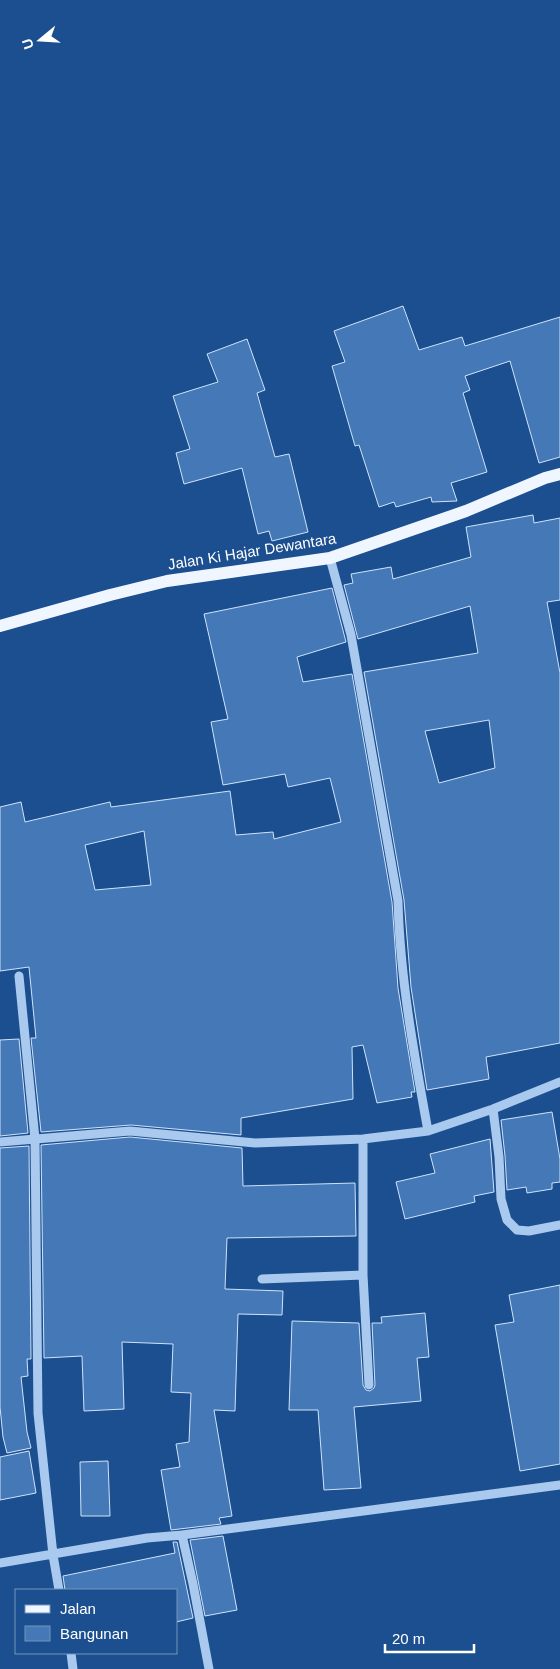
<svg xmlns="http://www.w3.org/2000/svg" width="560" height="1669" viewBox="0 0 560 1669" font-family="Helvetica,sans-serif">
<rect width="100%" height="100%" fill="#1b4f8f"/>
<path fill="#4478b7" stroke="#cfe3fa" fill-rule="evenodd" d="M403,306L419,350L462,337L465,346L560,317V457L539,463L510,361L465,376L470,390L463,393L487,472L451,483L457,501L432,502L431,497L396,507L394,502L379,507L359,445L355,446L332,366L345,362L334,331Z
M247,339L265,390L257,393L275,457L289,454L308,532L272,541L269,531L258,534L242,468L184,484L176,453L190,449L173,396L218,382L207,354Z
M533,515L534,523L560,518V600L547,602L560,673V1043L486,1057L489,1079L427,1090L411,987L404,900L364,672L478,653L470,606L358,639L344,585L353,583L351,574L391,567L393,579L471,557L466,527ZM489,720L495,768L439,783L425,731Z
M332,588L346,642L297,657L303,682L352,674L392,902L398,988L415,1092H411L412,1097L377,1103L363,1045L352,1047L353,1099L241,1118V1135L131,1125L41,1132L31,1038H36L29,967L0,971V807L21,802L25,822L110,802L111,807L230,791L236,835L273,832L274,839L341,822L330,778L288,787L285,774L223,785L211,722L228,719L204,614ZM144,831L151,885L95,890L85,845Z
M19,1039L28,1133L0,1136V1040Z
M552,1112L560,1159V1182L552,1183V1189L527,1193L526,1187L507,1190L505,1156L501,1120Z
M130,1137L242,1148L243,1186L355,1183L356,1236L227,1238L225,1289L283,1291L282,1315L238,1314L235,1411L214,1410L232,1516L219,1518L221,1524L171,1530L161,1470L180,1467L176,1444L189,1442L191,1393L171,1392L173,1344L122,1342L124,1409L84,1411L82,1356L44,1358L41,1145Z
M490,1139L494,1192L474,1196L475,1202L405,1219L396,1182L435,1173L430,1154Z
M29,1146L31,1359H27L28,1376L21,1377L27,1432L31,1448L7,1453L3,1437L0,1407V1148Z
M560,1285V1464L520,1471L495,1325L514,1322L509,1295Z
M425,1313L429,1357L417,1358L421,1401L354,1407L361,1488L324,1490L318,1410H289L292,1321L359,1323L363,1385L366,1390L370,1391L374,1388L375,1385L372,1323H382L381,1317Z
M29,1451L36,1493L0,1500V1457Z
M108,1461L110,1516H81L80,1462Z
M223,1536L237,1610L205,1616L190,1540Z
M173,1542H177L193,1618L176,1622V1590H65L63,1576L175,1553Z"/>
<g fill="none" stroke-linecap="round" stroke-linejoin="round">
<path stroke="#a9c9ee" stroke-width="9" d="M330,558L351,635L398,901C400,978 414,1054 428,1131
M19,976L35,1139L38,1413L53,1555L59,1590
M493,1109L499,1157L501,1199L507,1220L517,1230L529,1231L560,1225
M363,1139V1275L369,1385
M0,1142L130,1131L255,1143L363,1139L428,1131L493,1109L560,1082
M262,1279L363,1275
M182,1535L560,1485
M0,1563L147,1538L182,1535L193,1584L209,1669
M71,1653L73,1669"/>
<path stroke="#f0f6ff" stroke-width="12" d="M0,626L110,595L167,581L330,558L466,511L545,478L560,474"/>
</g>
<g text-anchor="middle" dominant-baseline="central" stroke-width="4.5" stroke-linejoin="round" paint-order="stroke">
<g font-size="15" fill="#fff" stroke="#1b4f8f">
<text transform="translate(252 551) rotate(-9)">Jalan Ki Hajar Dewantara</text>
</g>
</g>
<rect x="15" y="1589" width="162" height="65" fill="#1b4f8f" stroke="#7695bc"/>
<rect x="25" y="1605" width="25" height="8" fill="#f0f6ff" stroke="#7695bc"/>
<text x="60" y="1614" font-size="15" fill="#ffffff">Jalan</text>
<rect x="25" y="1626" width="25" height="15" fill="#4478b7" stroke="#7695bc"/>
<text x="60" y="1639" font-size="15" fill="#ffffff">Bangunan</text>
<g transform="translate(40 40) rotate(252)" stroke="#1b4f8f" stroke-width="4" paint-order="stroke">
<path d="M0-4L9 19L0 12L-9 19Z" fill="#ffffff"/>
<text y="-8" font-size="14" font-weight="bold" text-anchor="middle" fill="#ffffff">U</text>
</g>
<path d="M385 1644v8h89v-8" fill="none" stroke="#ffffff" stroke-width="2.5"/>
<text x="392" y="1644" font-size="15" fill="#ffffff" stroke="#1b4f8f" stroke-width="4" paint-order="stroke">20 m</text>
</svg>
